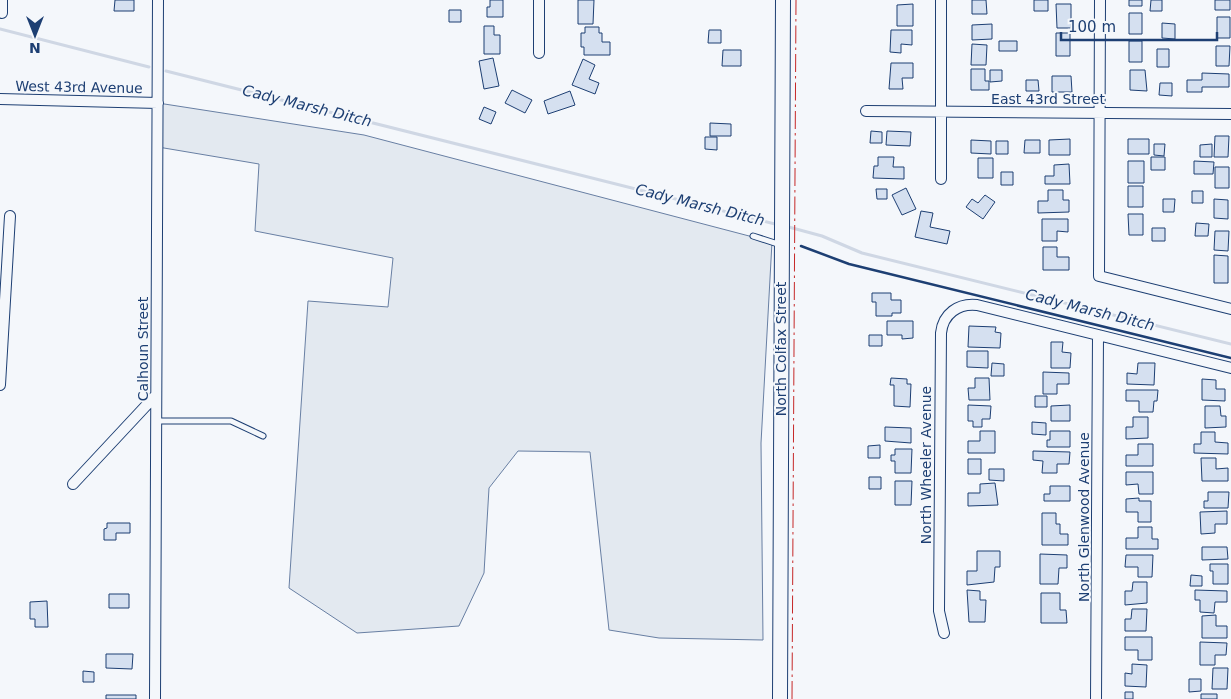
<svg xmlns="http://www.w3.org/2000/svg" width="1231" height="699" viewBox="0 0 1231 699" font-family="'DejaVu Sans',sans-serif">
<rect width="100%" height="100%" fill="#f4f7fb"/>
<path fill="#e3e9f0" stroke="#687fa3" d="M158,103L364,135L772,242L761,443L763,640L659,638L609,630L590,452L518,451L489,488L484,573L459,626L357,633L289,588L308,301L388,307L393,258L255,231L259,164L158,147Z"/>
<g fill="none" stroke-linecap="round" stroke-linejoin="round">
<path stroke="#cfd7e4" stroke-width="3" d="M0,29L149,67
M166,71L779,225
M785,226L822,236L862,253L1231,344"/>
</g>
<path fill="#d5e0f0" stroke="#1d3f73" d="M115,0H134V11H114Z
M490,0H503V17H487V7H490Z
M578,0H594L593,24H578Z
M972,0H986L987,14H972Z
M1034,0H1048V11H1034Z
M1129,0H1142V6H1129Z
M1151,0H1162V11H1150Z
M1215,0H1230V10H1215Z
M913,4V26H897V5Z
M1056,4H1071V28H1057Z
M449,10H461V22H449Z
M1129,13H1142V34H1129Z
M1217,17H1230V38H1217Z
M1162,23L1175,24V39L1162,38Z
M992,24V39L972,40V25Z
M484,26H494V35H500V54H484Z
M585,27H599V33H602V42H610V55H584V47H581V33H585Z
M709,30H721V43H708Z
M891,30H912V45L901,44V53L890,52Z
M1056,33H1070V56H1056Z
M999,41H1017V51H999Z
M1129,41H1142V62H1129Z
M972,44L987,45L986,65H971Z
M1216,46H1230L1229,66H1216Z
M1157,49H1169V67H1157Z
M723,50H741V66H722Z
M493,58L499,86L484,89L479,61Z
M583,59L595,65L589,79L599,83L595,94L572,85Z
M891,63H913V78H902L903,89H889Z
M971,69H985V81H989V90H971Z
M990,70H1002V81L990,82Z
M1130,70H1145L1147,91L1130,90Z
M1202,73L1229,74V87H1202V92H1187V80H1202Z
M1052,76H1071L1072,92H1052Z
M1026,80H1038L1039,91H1026Z
M1160,83H1172V96L1159,95Z
M512,90L532,100L525,113L505,103Z
M570,91L575,105L548,114L544,101Z
M484,107L496,112L491,124L479,119Z
M710,123L731,124V136H710Z
M871,131L882,132V143H870Z
M887,131L911,132L910,146L886,145Z
M1215,136H1229L1228,157H1214Z
M705,137H717V150L705,149Z
M1070,139V155H1049V140Z
M1128,139H1149V154H1128Z
M971,140L991,141V154L971,153Z
M1025,140H1040V153H1024Z
M996,141H1008V154H996Z
M1154,144H1165L1164,156L1154,155Z
M1212,144V157H1200V145Z
M878,157H894L893,167H904V179L873,178L874,166H878Z
M1151,157H1165V170H1151Z
M978,158H993V178H978Z
M1128,161H1144V183H1128Z
M1194,161L1214,162L1213,174H1194Z
M1069,164L1070,184H1045V176H1054V165Z
M1215,167H1229V188H1215Z
M1001,172H1013V185H1001Z
M1128,186H1143V207H1128Z
M906,188L916,209L902,215L892,195Z
M876,189H887V199H877Z
M1048,190H1063V200H1069V212L1038,213V201H1048Z
M1192,191H1203V203H1192Z
M985,195L995,202L983,219L966,207L972,199L978,203Z
M1163,199H1175L1174,212H1163Z
M1214,199L1228,200V219L1214,218Z
M921,211L933,213L930,227L950,231L947,244L915,237Z
M1128,214H1143V235H1129Z
M1042,219H1068V232L1057,231V241H1042Z
M1196,223L1209,224L1208,236H1195Z
M1152,228H1165V241H1152Z
M1215,231H1229L1228,251L1214,250Z
M1043,247H1057V257H1069V270H1043Z
M1214,255L1228,256V283H1214Z
M872,293H891V300H901V313H892V316H876V302H872Z
M887,321H913V338L902,339V335H887Z
M969,326L996,327L995,332L1001,333L1000,348L968,347Z
M869,335H882V346H869Z
M1051,342H1063L1062,352L1071,353L1070,368H1051Z
M967,351H988V368L967,367Z
M992,363L1004,364V376H991Z
M1138,363H1155L1154,385L1127,384V373L1137,374Z
M1043,372L1069,373V384H1057V394H1043Z
M891,378L907,379V384H911L910,407L894,406V385H890Z
M975,378H989L990,400H969L968,388H975Z
M1202,379L1216,380V389H1225V401L1202,400Z
M1126,390H1158L1157,401H1154L1153,412H1139V401H1126Z
M1035,396H1047V407H1035Z
M968,405L991,406L990,419H982V427H973V421H968Z
M1070,405V421H1051V406Z
M1205,406H1220L1221,416H1226V427L1205,428Z
M1133,417H1148V438L1126,439V427H1133Z
M1032,422L1046,423V435L1032,434Z
M885,427L911,428V443L885,441Z
M980,431H995V453H968V441H980Z
M1050,431H1070V447H1047V440H1050Z
M1201,432H1215V442L1228,443V454L1194,453V444H1201Z
M1138,444H1153V466H1126V455H1138Z
M880,445V458H868V446Z
M895,449H912L911,473H895V461H891V455H895Z
M1033,451L1070,452L1069,464H1057V473H1042L1043,461L1033,460Z
M1201,458H1216V469L1228,468V481H1202Z
M968,459H981V474H968Z
M989,469H1004V481L989,480Z
M1126,472H1153V494H1139L1138,484L1126,485Z
M869,477H881V489H869Z
M895,481H912L911,505H895Z
M995,483L998,505L968,506V493H980V484Z
M1050,486H1070V501H1044V494H1050Z
M1208,492H1229L1228,508H1204V501H1208Z
M1139,498V501H1151V522H1138V512H1126V499Z
M1227,511V524H1215V533L1201,534L1200,512Z
M1042,513H1056V524H1060V534H1068V545H1042Z
M107,523H130V533H116V540H104V529L107,528Z
M1138,527H1152V539H1158V549H1126V538H1138Z
M1202,547H1227L1228,559L1202,560Z
M977,551H1000V567H995L994,582L967,585V571H977Z
M1040,554L1067,555V568H1059L1058,584H1040Z
M1126,555H1153L1152,577H1138V567H1125Z
M1210,564H1228V584H1213V571H1210Z
M1191,575L1202,576V586H1190Z
M1133,582H1147V603L1125,605V591H1132Z
M967,590L980,591V600H986L985,622H969Z
M1195,590L1227,591V602H1215L1214,613L1200,612V600H1195Z
M1041,593H1060V610H1066L1067,623H1041Z
M109,594H129V608H109Z
M47,601L48,627H35V619H30V602Z
M1132,609H1147L1146,631H1125V619H1131Z
M1216,615V626H1227V638H1202V616Z
M1125,637H1152V660H1138V650H1125Z
M1200,642L1227,643L1226,655H1215V665H1200Z
M106,654H133L132,669L106,668Z
M1132,664L1147,665L1146,687L1125,686V673L1132,674Z
M1213,668H1228L1227,689H1212Z
M83,671L94,672V682H83Z
M1189,679H1201V691L1189,692Z
M1125,692H1133V699H1125Z
M1201,694H1217V699H1201Z
M106,695H136V699H106Z"/>
<g fill="none" stroke-linecap="round" stroke-linejoin="round">
<g stroke="#1d3f73" stroke-width="7">
<path id="lane" d="M753,236L781,245
M156,421H231L263,436"/>
</g>
<g stroke="#1d3f73" stroke-width="12">
<path id="street" d="M1100,0L1099,276L1231,309
M2,13V0
M539,53V0
M0,99L158,103
M866,111L1231,114
M941,179V0
M0,385L10,216
M73,484L156,395
M944,633L939,611L941,333C943,314 958,303 977,305L1231,368
M155,699L158,0
M1096,699L1098,335"/>
</g>
<g stroke="#1d3f73" stroke-width="16">
<path id="secondary" d="M780,699L783,0"/>
</g>
<use href="#lane" stroke="#f4f7fb" stroke-width="5"/>
<use href="#street" stroke="#f4f7fb" stroke-width="10"/>
<use href="#secondary" stroke="#f4f7fb" stroke-width="14"/>
<path stroke="#1d3f73" stroke-width="2.5" d="M801,246L849,264L1231,358"/>
<path stroke="#c62828" stroke-width="1" stroke-dasharray="18 4 2.5 4" stroke-linecap="butt" d="M792,699L796,0"/>
</g>
<g text-anchor="middle" dominant-baseline="central" stroke-width="4" stroke-linejoin="round" paint-order="stroke">
<g font-size="14" fill="#1d3f73" stroke="#f4f7fb">
<text transform="translate(79 87) rotate(1)">West 43rd Avenue</text>
<text x="1048" y="99">East 43rd Street</text>
<text transform="translate(143 349) rotate(-90)">Calhoun Street</text>
<text transform="translate(781 349) rotate(-90)">North Colfax Street</text>
<text transform="translate(926 465) rotate(-90)">North Wheeler Avenue</text>
<text transform="translate(1084 517) rotate(-90)">North Glenwood Avenue</text>
</g>
<g font-size="15" font-style="italic" fill="#1d3f73" stroke="#f4f7fb">
<text transform="translate(307 106) rotate(14)">Cady Marsh Ditch</text>
<text transform="translate(700 205) rotate(14)">Cady Marsh Ditch</text>
<text transform="translate(1090 310) rotate(14)">Cady Marsh Ditch</text>
</g>
</g>
<g transform="translate(35 35) rotate(180)" stroke="#f4f7fb" stroke-width="4" paint-order="stroke">
<path d="M0-4L9 19L0 12L-9 19Z" fill="#1d3f73"/>
<text y="-8" font-size="14" font-weight="bold" text-anchor="middle" fill="#1d3f73">N</text>
</g>
<path d="M1061 32v8h156v-8" fill="none" stroke="#1d3f73" stroke-width="2.5"/>
<text x="1068" y="32" font-size="15" fill="#1d3f73" stroke="#f4f7fb" stroke-width="4" paint-order="stroke">100 m</text>
</svg>
